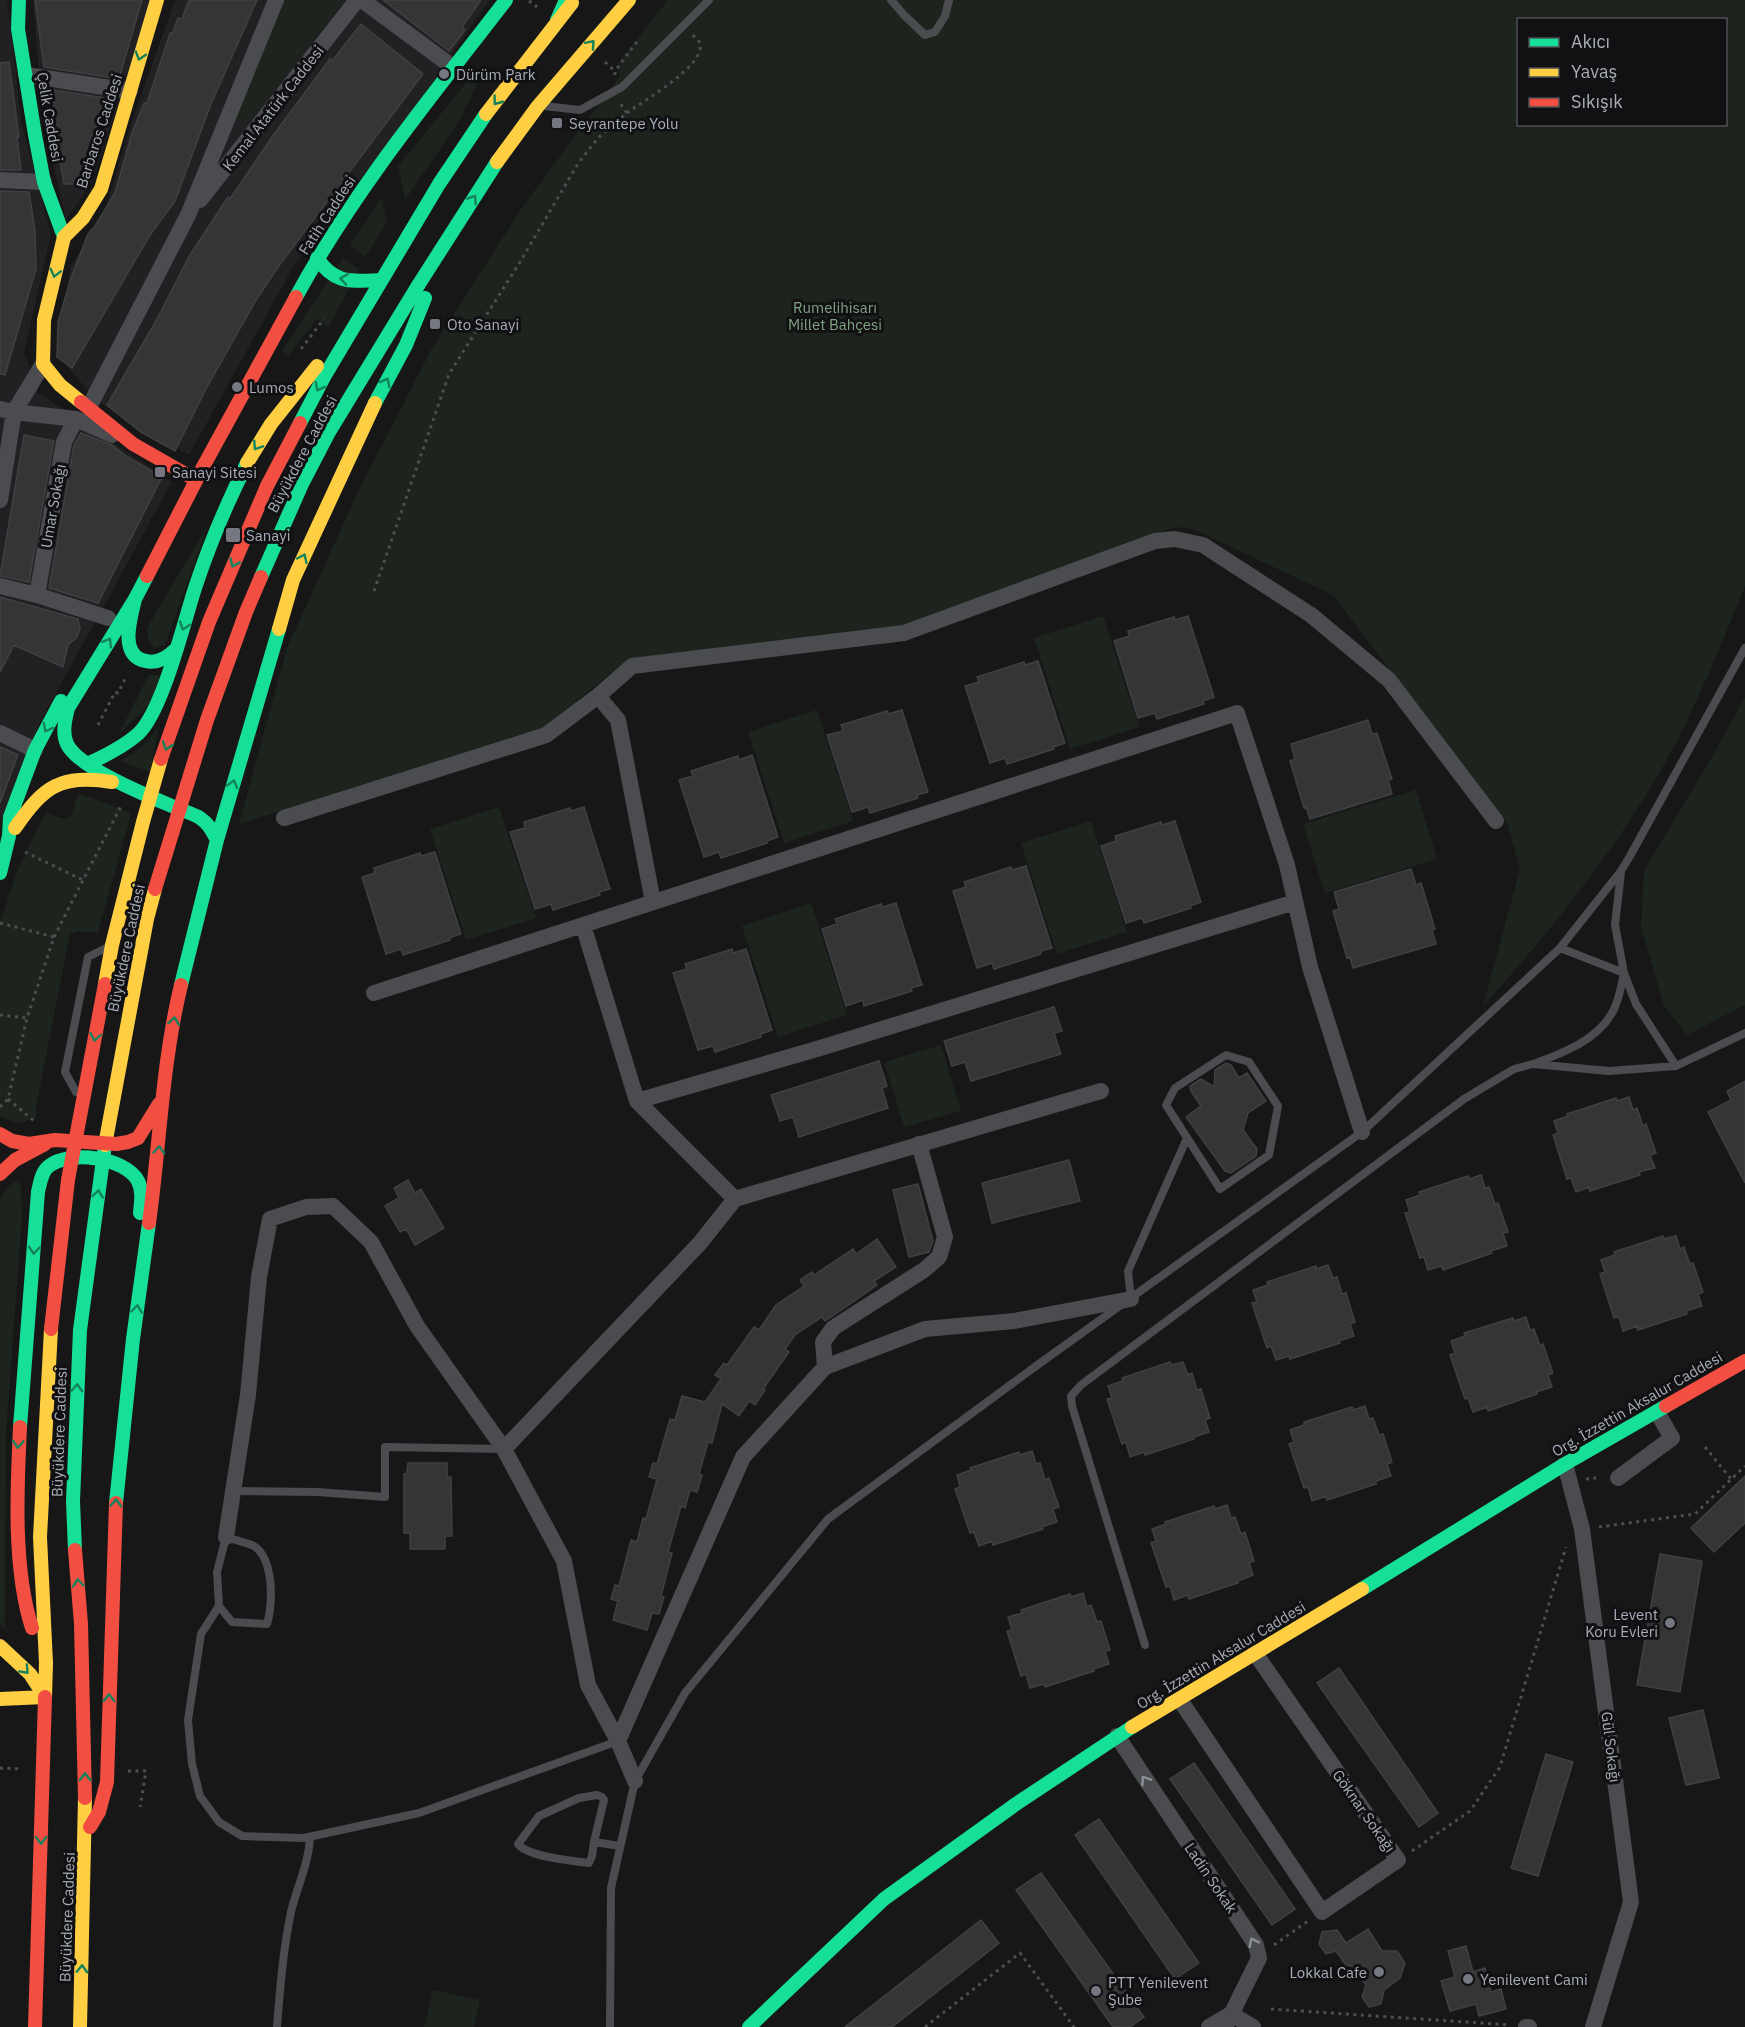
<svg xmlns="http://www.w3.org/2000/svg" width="1745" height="2027" viewBox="0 0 1745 2027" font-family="'IBM Plex Sans',sans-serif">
<rect width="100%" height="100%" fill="#171717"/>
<path fill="#212123" d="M0,0H7L22,125L51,235L24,353L39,393L172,482L39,724L0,823Z
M33,0H152L92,183L66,220L43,121Z
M175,0H490L416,106L292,269L189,455L97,401L58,356L71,266L103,216L131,124Z"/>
<path fill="#1d241e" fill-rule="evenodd" d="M285,0L344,1L247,123L235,117Z
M668,0H1745V586C1725,636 1705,685 1681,733C1629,834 1559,922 1483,1006L1520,869L1507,823L1333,595L1193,529L1175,527L895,630L627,660L544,727L239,824L287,648L356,496L431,350L521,209L619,77L618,63ZM1518,20H1726V124H1518Z
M483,73L458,123L405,200L398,166L471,77Z
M381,198L387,222L365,257L350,245Z
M343,258L359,269L329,327L317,319L288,356L282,351Z
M208,525L165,645L156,648C148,643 147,637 147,628Z
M1103,616L1139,727L1070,749L1034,638Z
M149,674L163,676L153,701L119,734Z
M1745,697V1005L1687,1035L1664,1006L1641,927L1644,870L1704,771Z
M817,710L853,821L784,843L748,732Z
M159,726L150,772L120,761C137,752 148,742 159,726Z
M1416,790L1437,859L1325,893L1303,824Z
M78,793L131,813L98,933L78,931L70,934L36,1107V1118L19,1123L0,1117V924L16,874L33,837L47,812C73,826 71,816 78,793Z
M499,807L536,918L466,940L430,829Z
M1091,821L1127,932L1057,954L1021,843Z
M811,903L847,1015L778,1037L742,926Z
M941,1045L961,1111L904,1127L884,1062Z
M19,1180L21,1188L22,1216L6,1433L5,1630L0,1624V1202C4,1192 8,1184 19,1180Z
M433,1990L480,2000L474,2027H424Z"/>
<path fill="#353536" stroke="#3f4043" stroke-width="1.5" d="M35,0H142L119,79L44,67Z
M189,0H257L211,104L175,201L150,235L72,368L57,357L58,322L71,278L88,234L95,226L115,193L132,133L144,103H147L170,33L172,34L178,18L182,19Z
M383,0H481L462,27L465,30L449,51Z
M361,24L423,74L278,267L256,300L207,387L175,451L141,432L107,405L156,321L190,255L228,197L230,199L272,137L330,59L332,61Z
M9,62L19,137H17L21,170H0V63Z
M47,89L113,99L101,140L91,138L83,184H64Z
M0,191L29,192L35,231L36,269L5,375L0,374Z
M81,433L112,445L126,456L162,477L98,603L49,588L74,445Z
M24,435L54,441L29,582L0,576Z
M0,597L78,619L80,629L77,637L68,645L63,667L14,645L0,672Z
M1188,616L1214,697L1203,701L1204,704L1157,719L1155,713L1138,718L1114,641L1129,636L1128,631L1174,617L1175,620Z
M1038,661L1065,743L1053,747L1054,749L1007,764L1005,758L990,763L965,686L979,682L977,677L1024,662L1025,665Z
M902,710L928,792L917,795L918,798L870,813L868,807L852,812L827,735L843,731L841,725L887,711L888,714Z
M1368,720L1372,734L1377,733L1392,779L1388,780L1392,794L1310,819L1306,807L1304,808L1290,761L1295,759L1291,744Z
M0,747L18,755L0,803Z
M752,755L778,837L767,841V843L721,858L719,852L704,857L679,780L693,776L691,771L738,756L739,760Z
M584,807L610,889L599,892L600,895L553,910L551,904L535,909L510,832L525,828L524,822L570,808L571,811Z
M1175,821L1201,902L1190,906L1191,908L1144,923L1142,918L1126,923L1101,846L1116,841L1115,836L1161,822L1162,825Z
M435,852L461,934L449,938L450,940L403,955L401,949L386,954L362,877L375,873L374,868L420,853L421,856Z
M1026,866L1052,948L1040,951L1041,954L994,969L992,963L977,968L953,891L966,887L964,882L1011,867L1012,870Z
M1411,869L1416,885L1421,883L1435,929L1432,930L1436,944L1353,968L1350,957L1347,958L1333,911L1339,909L1334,892Z
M896,903L922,985L911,988L912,991L864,1006L863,1000L846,1006L822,929L837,924L835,919L881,904L882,907Z
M732,949L733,953L746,949L772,1030L761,1034V1037L715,1052L713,1046L698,1050L673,973L687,969L685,964Z
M1054,1007L1062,1031L1054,1033L1061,1054L971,1081L965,1062L952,1066L944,1041Z
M879,1061L887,1086L882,1088L888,1108L799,1137L793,1117L780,1121L771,1095Z
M1226,1063L1231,1065L1239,1078L1247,1073L1266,1101L1248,1113L1243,1130L1257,1149L1256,1156L1231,1173L1225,1171L1186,1117L1201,1106L1191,1091L1190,1086L1201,1079L1214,1087L1215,1070Z
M1745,1081V1183L1708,1112L1731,1100L1727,1091Z
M1629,1097L1633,1110L1637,1108L1643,1126L1646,1124L1656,1153L1650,1155L1655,1168L1639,1172L1640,1175L1590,1191L1589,1187L1576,1192L1571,1178L1567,1179L1553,1135L1558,1133L1554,1121L1568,1116L1567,1114L1616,1098L1617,1101Z
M1069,1160L1080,1201L992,1223L982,1183Z
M1481,1175L1485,1188L1489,1187L1495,1204L1498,1203L1508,1232L1503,1233L1507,1246L1491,1251L1492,1253L1443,1270L1441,1266L1428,1270L1424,1257L1420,1258L1405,1213L1410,1212L1406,1200L1420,1195L1419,1192L1468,1176L1469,1179Z
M408,1180L415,1193L421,1189L444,1228L415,1245L406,1229L400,1232L385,1206L399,1198L394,1188Z
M918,1184L933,1241L929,1252L909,1257L893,1190Z
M1663,1236L1664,1239L1676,1236L1680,1249L1684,1247L1690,1264L1693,1263L1703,1292L1698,1294L1702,1306L1686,1311L1687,1314L1638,1330L1637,1326L1623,1331L1619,1317L1614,1318L1600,1274L1605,1272L1601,1260L1615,1255L1614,1252Z
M877,1239L896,1267L874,1281L877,1285L840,1311L825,1321L822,1317L795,1335L785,1349L789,1352L763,1389L765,1390L755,1405L749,1401L739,1416L722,1404L712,1443L708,1442L699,1474L702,1475L697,1492L690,1490L685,1508L681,1506L668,1552L672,1553L661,1596L664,1597L659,1614L652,1613L647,1630L613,1620L618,1601L611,1599L615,1585L619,1586L631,1540L637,1542L643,1518L646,1519L657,1479L649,1477L653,1463L657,1464L670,1419L675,1420L682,1396L705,1402L721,1379L715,1375L724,1363L727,1365L754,1327L759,1330L776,1305L804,1286L800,1280L812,1272L814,1275L853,1249L856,1254Z
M1328,1265L1333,1278L1337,1277L1342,1294L1346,1293L1355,1322L1350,1324L1354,1336L1339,1341L1340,1343L1290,1359L1289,1356L1276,1360L1271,1346L1267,1348L1252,1303L1257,1302L1253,1290L1268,1285L1267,1282L1316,1266V1269Z
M1526,1317L1530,1330L1534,1329L1540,1346L1543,1344L1553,1373L1548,1375L1552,1387L1536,1392L1537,1394L1488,1411L1487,1407L1473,1412L1468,1398L1465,1399L1450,1355L1455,1353L1451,1341L1465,1336L1464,1333L1513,1318L1514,1321Z
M1170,1362L1171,1365L1183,1362L1188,1375L1192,1373L1197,1390L1201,1389L1210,1418L1205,1420L1209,1432L1194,1437V1439L1145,1455L1144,1452L1130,1457L1126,1442L1122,1444L1107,1399L1112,1398L1108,1386L1123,1381L1122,1378Z
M1365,1406L1369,1419L1373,1418L1379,1435L1383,1434L1392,1462L1387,1464L1391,1476L1376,1481V1484L1327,1500L1326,1496L1312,1501L1308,1487L1304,1488L1289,1444L1294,1442L1290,1430L1304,1425V1422L1352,1407L1353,1410Z
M1032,1451L1036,1464L1040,1463L1045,1480L1049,1478L1059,1507L1053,1509L1057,1522L1042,1527L1043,1529L993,1545L992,1541L979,1546L974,1532L970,1533L955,1489L960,1487L957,1475L971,1470L970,1468L1019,1452L1020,1455Z
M408,1463H447V1477H451L452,1536H445V1549H410V1533H404V1474L407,1473Z
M1745,1476V1523L1714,1552L1691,1528Z
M1227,1505L1231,1518L1235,1517L1241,1534L1245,1532L1254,1561L1249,1563L1253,1575L1238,1581V1583L1189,1599L1188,1595L1174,1600L1170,1586L1166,1587L1151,1543L1156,1541L1152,1529L1166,1524L1165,1522L1214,1506L1215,1509Z
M1660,1554L1702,1561L1680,1692L1637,1685Z
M1083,1593L1087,1607L1091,1605L1097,1622L1101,1621L1110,1650L1105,1651L1109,1664L1093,1669L1094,1671L1045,1687L1044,1684L1030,1688L1026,1674L1021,1676L1007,1631L1012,1630L1008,1617L1022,1613L1021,1610L1070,1594L1071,1597Z
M1339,1668L1438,1813L1419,1827L1317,1683Z
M1703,1710L1719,1778L1686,1785L1669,1718Z
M1546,1754L1573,1762L1538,1876L1511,1868Z
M1194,1763L1295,1909L1272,1925L1170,1779Z
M1099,1819L1199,1963L1175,1979L1075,1835Z
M1041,1873L1144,2017L1130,2027H1113L1016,1890Z
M981,1920L999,1943L892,2027H845Z
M1368,1929L1382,1951H1397L1405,1963L1400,1978L1384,1990L1381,2004L1369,2007L1362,1997L1366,1985L1351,1966L1346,1965L1336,1951L1326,1954L1319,1944L1322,1932L1337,1930L1346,1943Z
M1466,1946L1473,1972L1485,1968L1491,1992L1501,1989L1506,2009L1479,2016L1476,2004L1450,2011L1441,1981L1455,1977L1448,1951Z"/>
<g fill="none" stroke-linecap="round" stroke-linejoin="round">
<path stroke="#4d4e52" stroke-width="3" stroke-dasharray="3 4.5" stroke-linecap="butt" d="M529,1L537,7
M605,62L615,71
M615,75V71L639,39
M627,113C643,101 705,66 700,44C699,39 695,37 691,34
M301,349L324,319
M374,591L449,374L520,262L579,162L598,138L627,113L620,103
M98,725L115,692L118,693L126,677
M25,852L83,880
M0,923L54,937
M0,1015L27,1018
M8,1099L34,1121
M0,1107L8,1099L27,1018L54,937L121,806
M1705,1447L1731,1479
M1586,1479L1596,1478
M1599,1527L1695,1514L1745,1466
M0,1768L22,1769
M128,1771H146L140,1807
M1412,1851L1470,1811L1500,1767L1566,1547
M1274,1945L1308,1921
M1271,2009L1510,2025
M925,2027L1020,1953L1074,2027"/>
<path stroke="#4b4c50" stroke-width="8" d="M891,0L904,15L925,35L935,32L945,16L949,0
M544,106L580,110L622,87L709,0
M1621,872L1615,925L1624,973L1636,1004L1676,1066
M1226,1055L1249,1062L1278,1106L1269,1155L1220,1189L1166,1105L1175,1088Z
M1536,1063C1563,1053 1597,1040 1612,1013C1619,1002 1621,986 1624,973L1560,948
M76,1092L65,1072L88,957L106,948
M1131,1299L1128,1271L1187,1138
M233,1491L318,1492L385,1497V1447L504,1449
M219,1606L232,1622L267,1624C273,1603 274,1559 254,1546C246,1542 234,1540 226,1537L217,1572L219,1606L201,1634L188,1720L192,1764L200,1796L219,1822L242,1836L304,1838L419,1813L618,1741
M1145,1645L1072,1406L1071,1396L1081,1385L1464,1099L1514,1069L1533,1064L1609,1071L1676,1066L1745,1033
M594,1842L604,1800L602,1797L597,1795L579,1798L539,1816L518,1844C528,1857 572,1861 589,1863L592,1856L594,1842L620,1846
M277,2027C280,1989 283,1950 291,1912C297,1887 309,1863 310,1837
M610,2027L611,1888L635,1781L685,1693L828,1519L1036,1366L1362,1132L1560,948L1621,871L1630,856L1745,648"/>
<path stroke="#4b4c50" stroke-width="16" d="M362,0L454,68
M26,75L130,91
M0,180L44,182
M200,200L357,0
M89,407L188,215L276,0
M0,409L14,412L43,364
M0,500L14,412L76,419L112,435
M0,586L37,595L108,618
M37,595L64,442L76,419
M598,696L618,720L653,902
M0,733L35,750
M284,818L546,735L598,696L632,666L904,633L1155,541L1175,539L1203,545L1311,615L1389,680L1496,821
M374,993L583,925
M637,1101L817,1049L1295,902
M735,1199L1101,1091
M825,1367L823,1342L833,1328L924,1270L939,1257L945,1237L919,1144
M504,1449L700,1243L735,1199L637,1101L583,925L1237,713L1287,865L1310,967L1362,1132
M1565,1464L1582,1529L1631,1902L1593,2027
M1618,1478L1672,1438L1657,1412
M226,1537L248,1395L259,1277L270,1219L306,1207L333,1206L371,1242L417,1326L504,1449L564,1561L588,1685L618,1741L635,1781
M1180,1700L1322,1912L1398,1860L1255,1653
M1117,1736L1256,1945L1259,1958L1225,2027
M618,1741L743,1457L825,1367L925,1329L1014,1321L1131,1299
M1231,2014L1253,2027
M1209,2027L1231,2014
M1526,2027H1529"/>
<path stroke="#16e098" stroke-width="14" d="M19,0L18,29L35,135L44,182L64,237
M557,20L566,0
M317,258C335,285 352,281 381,280
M296,297C354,190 432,96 506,0
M375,403L406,345L425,298
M300,423L324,377L439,184L486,114
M147,576L135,599L68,708C65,720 62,733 67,744C79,769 153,798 179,809C186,812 194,814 200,818C209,824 212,831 217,840
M261,577L302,484L329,432L419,284L497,162
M135,599C131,617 118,656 146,661C158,664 168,657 176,649
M87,764C105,756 123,747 138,734C163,711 184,621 196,585C210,543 227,503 247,463
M0,873L9,836L10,817L35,750L61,701
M181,985L217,840L279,629
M20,1427L38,1192C40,1184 41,1172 49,1166C69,1150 125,1157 138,1181C143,1191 141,1202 140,1213
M116,1503L133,1339L149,1223
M75,1550L73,1501L80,1330L105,1145
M1362,1589L1565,1464L1666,1406
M749,2027L884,1899L1016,1804L1132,1727"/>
<path stroke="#ffcf43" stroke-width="14" d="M486,114L572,3
M497,162L538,106L629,0
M81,402L60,385L43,364L44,320L64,237L83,218L101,189L157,0
M247,463L271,424L317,366
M279,629L293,580L375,403
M15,828C44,786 60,774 112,782
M105,984L112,945L143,822L161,759
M105,1145L147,919L155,889
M0,1646L30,1674L45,1697
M45,1697L46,1663L40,1537L51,1329
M0,1699L45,1697
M1132,1727L1362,1589
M80,2027L85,1798"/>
<path stroke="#f24e42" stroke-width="14" d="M81,402L133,444L189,476
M147,576L203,467L296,297
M161,759L209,622L267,486L300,423
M155,889L207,720L246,612L261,577
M0,1134L12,1141L29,1144L55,1140L116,1144L128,1142L138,1138L159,1104
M0,1174L15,1160L45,1144
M149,1223C160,1144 162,1063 181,985
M51,1329L68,1180L105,984
M1666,1406L1745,1361
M20,1427C17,1489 13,1569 32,1628
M75,1550L81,1624L85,1798
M90,1827L99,1812L107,1782L116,1503
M35,2027L45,1697"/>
</g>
<defs><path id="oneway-chevron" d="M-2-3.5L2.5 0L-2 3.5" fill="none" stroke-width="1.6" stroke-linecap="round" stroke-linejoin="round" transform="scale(1.5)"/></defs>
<g stroke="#14835c">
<use href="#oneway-chevron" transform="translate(591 44) rotate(-49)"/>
<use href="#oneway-chevron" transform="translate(140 56) rotate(107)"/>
<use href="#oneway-chevron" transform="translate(497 101) rotate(127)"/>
<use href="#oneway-chevron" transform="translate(473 199) rotate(-57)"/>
<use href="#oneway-chevron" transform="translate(55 273) rotate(104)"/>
<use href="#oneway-chevron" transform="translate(344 279) rotate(-171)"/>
<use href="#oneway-chevron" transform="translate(386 382) rotate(-62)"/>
<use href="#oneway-chevron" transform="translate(319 387) rotate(118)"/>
<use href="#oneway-chevron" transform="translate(257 446) rotate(123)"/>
<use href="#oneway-chevron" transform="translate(303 558) rotate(-65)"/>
<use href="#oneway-chevron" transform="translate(234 563) rotate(114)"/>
<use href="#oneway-chevron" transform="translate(184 626) rotate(108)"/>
<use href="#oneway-chevron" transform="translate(108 642) rotate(-58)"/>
<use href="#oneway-chevron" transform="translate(47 728) rotate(119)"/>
<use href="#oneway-chevron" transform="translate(167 746) rotate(109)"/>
<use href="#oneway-chevron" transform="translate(233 784) rotate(-74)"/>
<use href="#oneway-chevron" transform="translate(174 1021) rotate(-82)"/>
<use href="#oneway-chevron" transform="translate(95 1037) rotate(101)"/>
<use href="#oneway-chevron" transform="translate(159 1150) rotate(-85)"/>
<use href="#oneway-chevron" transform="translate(98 1194) rotate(-82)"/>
<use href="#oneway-chevron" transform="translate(34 1250) rotate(95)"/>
<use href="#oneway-chevron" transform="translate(137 1309) rotate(-83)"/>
<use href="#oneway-chevron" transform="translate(77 1388) rotate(-87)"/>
<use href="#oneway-chevron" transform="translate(18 1444) rotate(94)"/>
<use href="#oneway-chevron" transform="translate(116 1503) rotate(-87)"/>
<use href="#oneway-chevron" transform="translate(78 1583) rotate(-95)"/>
<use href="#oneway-chevron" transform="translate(25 1670) rotate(47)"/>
<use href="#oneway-chevron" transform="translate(109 1698) rotate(-90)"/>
<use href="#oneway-chevron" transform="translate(85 1777) rotate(-90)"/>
<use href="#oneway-chevron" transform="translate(41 1840) rotate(91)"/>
<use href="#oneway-chevron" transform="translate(82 1969) rotate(-88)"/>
</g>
<g stroke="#8c9099">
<use href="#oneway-chevron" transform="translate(1145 1780) rotate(-124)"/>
<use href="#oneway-chevron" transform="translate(1253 1942) rotate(-117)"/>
</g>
<g fill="#757880" stroke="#111113" stroke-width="2">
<circle cx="444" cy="74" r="6"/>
<rect x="551" y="117" width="12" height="12" rx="3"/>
<rect x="429" y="318" width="12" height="12" rx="3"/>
<circle cx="237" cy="387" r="6"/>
<rect x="154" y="466" width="12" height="12" rx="3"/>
<rect x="225" y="527" width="16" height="16" rx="3"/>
<circle cx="1670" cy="1623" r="6"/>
<circle cx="1379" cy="1972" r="6"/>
<circle cx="1468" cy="1979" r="6"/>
<circle cx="1096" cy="1991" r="6"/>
</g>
<g text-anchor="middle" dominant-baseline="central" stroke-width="6" stroke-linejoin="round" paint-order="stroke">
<g font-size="15" fill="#a8adb8" stroke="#111113" text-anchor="start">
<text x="456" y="74">Dürüm Park</text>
<text x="569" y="123">Seyrantepe Yolu</text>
<text x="447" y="324">Oto Sanayi</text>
<text x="249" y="387">Lumos</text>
<text x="172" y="472">Sanayi Sitesi</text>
<text x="246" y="535">Sanayi</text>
<text x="1658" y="1614" text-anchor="end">Levent<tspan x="1658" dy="17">Koru Evleri</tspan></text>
<text x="1367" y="1972" text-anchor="end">Lokkal Cafe</text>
<text x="1480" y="1979">Yenilevent Cami</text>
<text x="1108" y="1982">PTT Yenilevent<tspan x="1108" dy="17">Şube</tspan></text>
</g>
<g font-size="15" fill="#a8adb8" stroke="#111113">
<text transform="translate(273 108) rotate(-52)">Kemal Atatürk Caddesi</text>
<text transform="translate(50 117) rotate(80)">Çelik Caddesi</text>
<text transform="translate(99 131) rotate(-72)">Barbaros Caddesi</text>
<text transform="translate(327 215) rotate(-57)">Fatih Caddesi</text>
<text transform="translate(302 454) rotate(-62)">Büyükdere Caddesi</text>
<text transform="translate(53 506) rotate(-80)">Umar Sokağı</text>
<text transform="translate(126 948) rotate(-78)">Büyükdere Caddesi</text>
<text transform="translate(1637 1404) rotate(-30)">Org. İzzettin Aksalur Caddesi</text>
<text transform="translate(59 1432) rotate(-88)">Büyükdere Caddesi</text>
<text transform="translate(1221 1655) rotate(-31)">Org. İzzettin Aksalur Caddesi</text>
<text transform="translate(1611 1747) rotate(83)">Gül Sokağı</text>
<text transform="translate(1364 1811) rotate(55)">Göknar Sokağı</text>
<text transform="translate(1211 1878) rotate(56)">Ladin Sokak</text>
<text transform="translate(67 1917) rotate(-88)">Büyükdere Caddesi</text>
</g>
<g font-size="15" fill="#7fa381" stroke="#111113">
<text x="835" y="307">Rumelihisarı<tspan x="835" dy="17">Millet Bahçesi</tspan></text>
</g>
</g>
<rect x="1517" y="18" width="210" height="108" fill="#111113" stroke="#4d4f55" stroke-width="1.5"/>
<rect x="1529" y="38" width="30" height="9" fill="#16e098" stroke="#4d4f55" stroke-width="1.5"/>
<text x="1571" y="48" font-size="18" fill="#a8adb8">Akıcı</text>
<rect x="1529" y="68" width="30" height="9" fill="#ffcf43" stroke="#4d4f55" stroke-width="1.5"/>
<text x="1571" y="78" font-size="18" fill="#a8adb8">Yavaş</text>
<rect x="1529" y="98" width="30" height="9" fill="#f24e42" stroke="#4d4f55" stroke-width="1.5"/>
<text x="1571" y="108" font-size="18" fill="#a8adb8">Sıkışık</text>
</svg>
